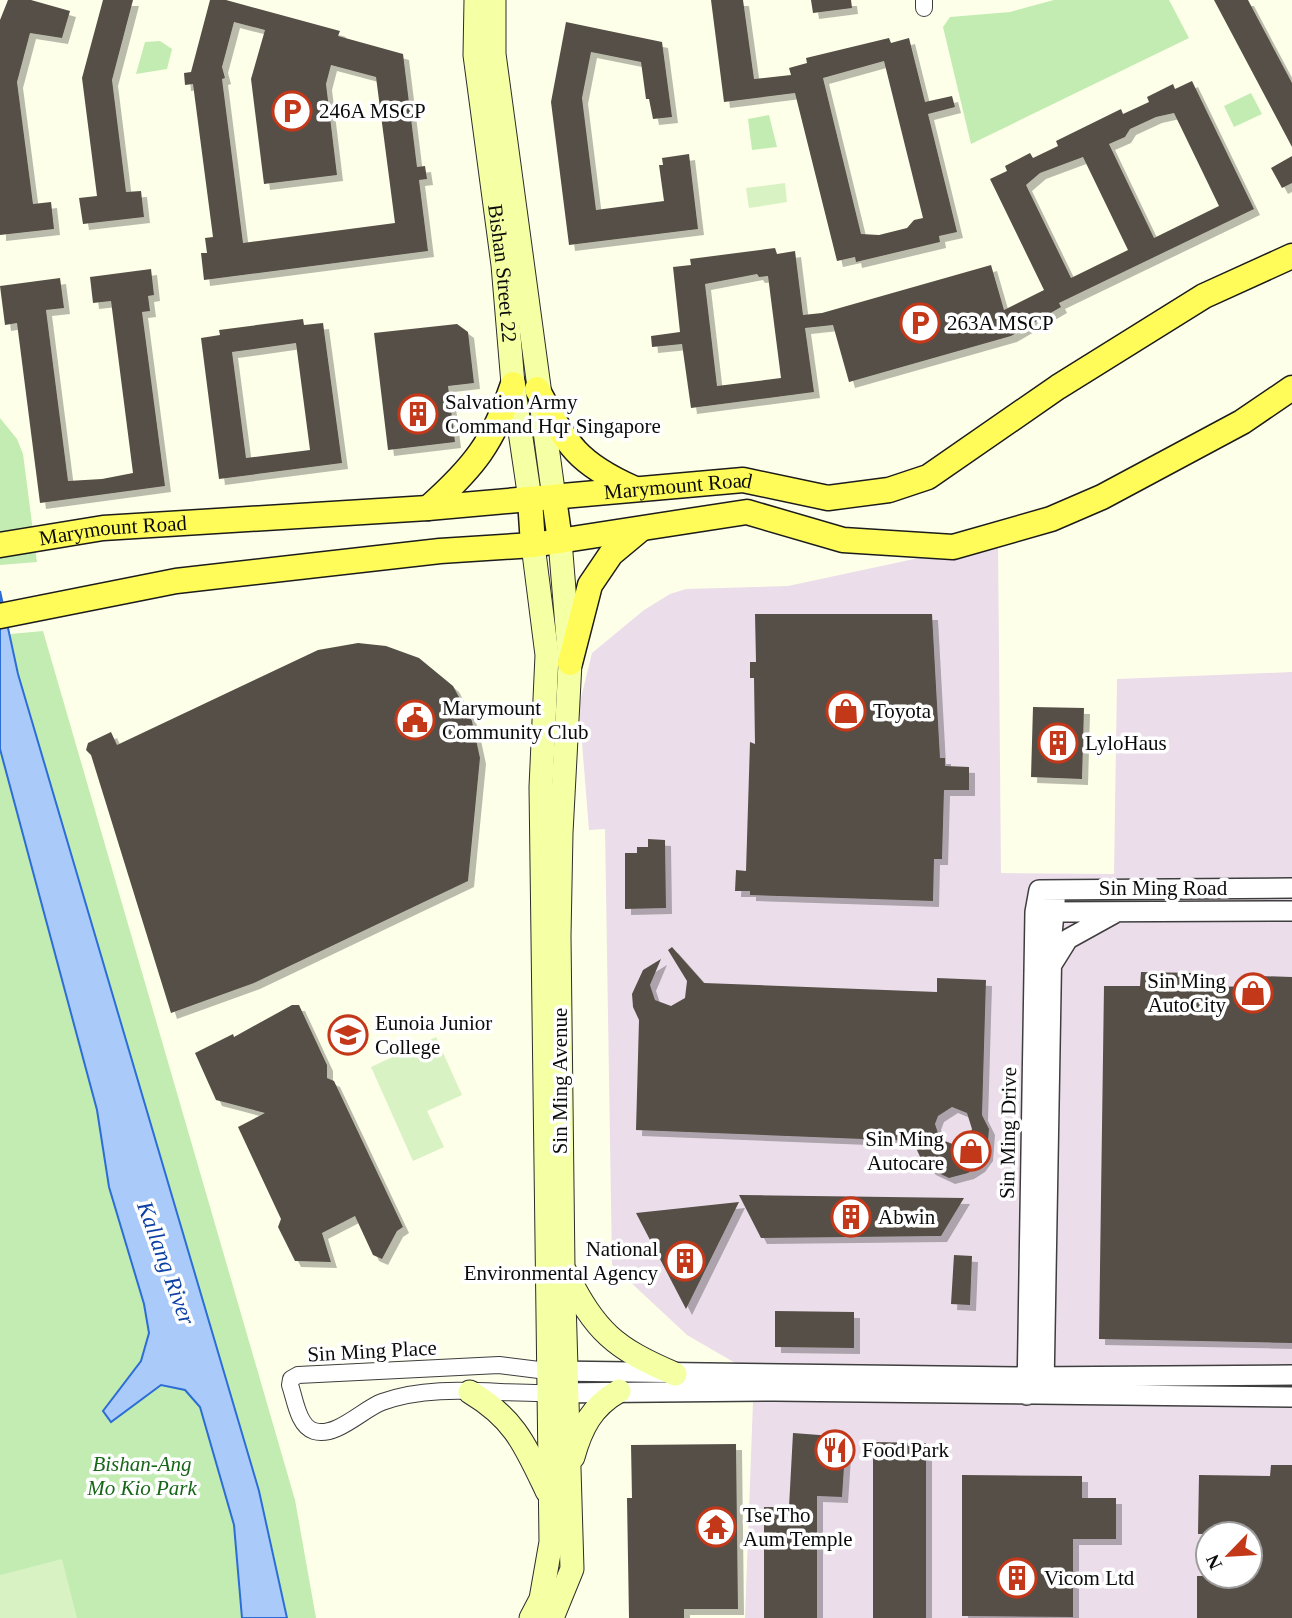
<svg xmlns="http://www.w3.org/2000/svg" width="1292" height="1618" viewBox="0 0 1292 1618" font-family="'Times New Roman',serif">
<defs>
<filter id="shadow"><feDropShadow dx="6" dy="6" stdDeviation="0" flood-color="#0004"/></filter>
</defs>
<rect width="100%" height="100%" fill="#feffe9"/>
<path fill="#ebdeea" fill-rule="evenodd" d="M998,541L1001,873L1114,874L1117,679L1292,672V1618H745L754,1374L687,1335L612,1265L605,829L589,830L579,706L592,653L644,610L670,594L686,589L788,586ZM1208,1534H1250V1576H1208Z"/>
<path fill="#c2ecb1" d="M1054,0H1169L1189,38L971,144L943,27L950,17L1010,12Z
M160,41L172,49L167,69L136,74L145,42Z
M1251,93L1262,114L1234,127L1224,106Z
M769,115L777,147L752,150L748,119Z
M0,418L17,439L23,454L37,562L0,565Z
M43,631L295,1500L316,1618H0V635Z"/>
<path fill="#d8f2c3" d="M785,183L787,202L749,208L746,188Z
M436,1037L462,1095L427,1111L444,1147L413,1161L371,1067Z
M62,1559L77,1618H0V1575Z"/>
<path fill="#aacafa" stroke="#2c6dd6" stroke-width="2" d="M0,591L18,674L259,1491L287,1618H242L234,1525L200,1407L185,1390L161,1385L111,1422L103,1411L141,1361L149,1333L144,1304L109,1187L97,1110L0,749Z"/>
<path fill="#554f47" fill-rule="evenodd" filter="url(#shadow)" d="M8,0H31L70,11L62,38L30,33L17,82L33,204L51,202L54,229L0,235V20Z
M103,0H133L112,80L126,192L141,191L144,217L83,224L79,198L97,196L82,78Z
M210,0H226L340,31L338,36L403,54L417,167L425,166L427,179L419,180L428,251L204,280L201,253H207L205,238L213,237L193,84L185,85L184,73L191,72ZM234,22L265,30L251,79L264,184L337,175L326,84L331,65L376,77L395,223L243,243L222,79L225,78L222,67Z
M711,0H743L754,79L791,75L789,68L807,63L806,58L889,38L891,43L909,38L925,102L952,96L955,107L928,114L957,232L939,236L940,242L856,262L855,257L837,261L795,93L724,102ZM884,61L923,218L914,220L907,228L879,235L861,234L823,78Z
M811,0H851L852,8L813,13Z
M1214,0H1248L1258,19L1292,83V147Z
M566,22L662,42L672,117L653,119L649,99H646L641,62L591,52L582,98L596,210L664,201L659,165H663L662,158L689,154L698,229L569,245L551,102Z
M1192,81L1254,209L1059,303L1061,307L1011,336L849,382L833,325L805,328L814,392L691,408L682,344L652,347L651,336L680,332L673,267L691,265L690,259L775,248L777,254L795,251L803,315L822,313L991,265L1004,310L1044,290L990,179L1007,171L1005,166L1030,153L1033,158L1058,146L1056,141L1121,109L1123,114L1149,102L1147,97L1173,84L1175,89ZM1174,113L1219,206L1154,238L1109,144L1125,137L1130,129L1156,117ZM1083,157L1128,250L1071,278L1026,185L1040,173ZM757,274L759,277L768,276L781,378L717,386L705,284Z
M1292,156V183L1282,188L1271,168Z
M151,269L154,295L148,296L150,311L142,312L165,486L40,503L17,323L5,325L0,286L60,278L64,308L46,310L68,481L102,479L133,473L111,301L93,303L90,277Z
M303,319L304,325L323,323L342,463L219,479L201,338L220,335L219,330ZM296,343L310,450L246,458L232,352Z
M457,324L468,332L474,383L448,386L455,442L388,450L374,333Z
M755,614H932L940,758H945V766L969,767V790H944L942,859H934L933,901L750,895V891H735L736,870L746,871L750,742L755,744L754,678H750V662H756Z
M358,643L386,646L419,658L453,686L472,721L480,758L468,881L254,983L171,1013L91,755L86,750L88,743L111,732L117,745L318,650Z
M1033,707L1084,708L1082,779L1031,777Z
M648,839L665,840L666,908L625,909V853H637V847H648Z
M672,947L704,983L937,992V978L986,980L982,1115L989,1129L987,1155L979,1166L968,1173L949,1178L930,1169L921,1159L913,1141L636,1130L639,1020L633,1007L632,994L643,970L661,959L650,985L655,1000L671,1006L685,998L687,981L668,950ZM952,1107L967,1113L972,1129L969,1137L955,1145L940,1139L935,1124L938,1116Z
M1141,972L1196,973V986L1260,987V976L1292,977V1343L1099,1339L1104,986H1140Z
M292,1005H299L327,1065V1078L334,1081L403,1227L397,1231L382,1259L373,1255L355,1216L322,1233L331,1262L295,1261L278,1227L281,1219L238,1127L265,1113L216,1100L195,1053L233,1034L234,1037Z
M739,1195L964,1198L941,1236L761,1238Z
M739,1202L686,1309L636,1213Z
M954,1255L972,1256L970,1305L951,1304Z
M775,1311L854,1312V1348L775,1347Z
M793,1433L846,1437L842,1497L817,1496V1618H764V1507H789Z
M873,1442L926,1443V1618H873Z
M736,1444L738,1609H684V1618H629L627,1498H632L631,1445Z
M1271,1465H1292V1618H1197V1576H1250V1534H1198L1199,1475L1270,1476Z
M962,1475L1082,1476V1498H1116V1539H1073V1617L962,1616Z"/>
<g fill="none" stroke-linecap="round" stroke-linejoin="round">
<g stroke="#3e3e3e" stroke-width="18">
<path id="minor" d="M924,8V0
M547,1371L499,1365L298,1375L291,1379L290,1385C295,1399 298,1426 314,1431C336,1438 363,1409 382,1402C434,1383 493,1394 548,1393"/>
</g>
<g stroke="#3e3e3e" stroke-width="22">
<path id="tertiary" d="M1043,912L1292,911
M1053,963L1068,939L1115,913
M552,1371L1026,1377L1292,1375
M1044,1388L1052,935L1056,890
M552,1393L775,1391L1292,1397
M1027,1395L1035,912L1039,890L1292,888"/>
</g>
<g stroke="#2d2d2d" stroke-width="25">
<g id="secondary">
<path id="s1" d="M476,0L475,55L503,265L513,384L530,499"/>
<path d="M494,0V54L554,498"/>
<path d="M566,1273C596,1332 614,1348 675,1374"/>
<path d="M470,1392C515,1419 525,1445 547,1491"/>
<path d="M573,1457C581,1428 592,1406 619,1391"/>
<path d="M531,1618L541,1599L551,1542L541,787L547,655L533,545"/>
<path d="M552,1618L572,1569L563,1267L559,936L561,833L570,663L560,541"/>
</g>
</g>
<g stroke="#1c1c1c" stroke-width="27">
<g id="primary">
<path d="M537,389C567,444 575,462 633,488"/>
<path d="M554,498L560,541"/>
<path d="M530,499L533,545"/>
<path d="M428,508C474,467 493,443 513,384"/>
<path id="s2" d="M0,545L103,528L428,508L743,480L828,498L889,490L928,477L1058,387L1204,296L1292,256"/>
<path d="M0,616L176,581L440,551L533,545L747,512L843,540L953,547L1051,519L1102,497L1242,422L1292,388"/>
<path d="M570,663L590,585L611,554L641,529"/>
</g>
</g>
<use href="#minor" stroke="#fff" stroke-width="16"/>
<use href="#tertiary" stroke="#fff" stroke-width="19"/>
<use href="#secondary" stroke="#f5ffa4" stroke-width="23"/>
<use href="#primary" stroke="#fffc59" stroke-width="24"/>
</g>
<defs>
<g id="parking-ring" transform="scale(2.0125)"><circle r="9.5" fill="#fff" stroke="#c4381a" stroke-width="1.5"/><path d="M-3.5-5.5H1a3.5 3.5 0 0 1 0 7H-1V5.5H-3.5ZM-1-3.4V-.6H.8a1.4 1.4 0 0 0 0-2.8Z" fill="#c4381a"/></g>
<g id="building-ring" transform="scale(2.0125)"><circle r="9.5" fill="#fff" stroke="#c4381a" stroke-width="1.5"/><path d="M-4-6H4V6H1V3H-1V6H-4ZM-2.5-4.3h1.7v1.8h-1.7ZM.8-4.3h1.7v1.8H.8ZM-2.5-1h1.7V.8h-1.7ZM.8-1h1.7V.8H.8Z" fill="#c4381a"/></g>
<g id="shop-ring" transform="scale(2.0125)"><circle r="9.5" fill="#fff" stroke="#c4381a" stroke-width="1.5"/><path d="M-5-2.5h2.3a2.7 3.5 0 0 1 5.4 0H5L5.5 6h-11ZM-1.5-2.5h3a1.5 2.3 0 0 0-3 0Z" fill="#c4381a"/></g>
<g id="civic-ring" transform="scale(2.0125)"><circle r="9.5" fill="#fff" stroke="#c4381a" stroke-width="1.5"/><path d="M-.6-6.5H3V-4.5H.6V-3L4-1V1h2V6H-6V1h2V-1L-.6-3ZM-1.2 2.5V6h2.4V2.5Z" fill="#c4381a"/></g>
<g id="university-ring" transform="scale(2.0125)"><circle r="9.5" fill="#fff" stroke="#c4381a" stroke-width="1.5"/><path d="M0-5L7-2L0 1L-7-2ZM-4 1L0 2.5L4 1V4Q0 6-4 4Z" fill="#c4381a"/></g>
<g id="restaurant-ring" transform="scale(2.0125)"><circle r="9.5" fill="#fff" stroke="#c4381a" stroke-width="1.5"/><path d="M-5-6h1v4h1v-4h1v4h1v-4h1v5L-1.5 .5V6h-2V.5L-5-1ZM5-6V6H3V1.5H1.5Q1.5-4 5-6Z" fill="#c4381a"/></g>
<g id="temple-ring" transform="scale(2.0125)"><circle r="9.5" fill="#fff" stroke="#c4381a" stroke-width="1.5"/><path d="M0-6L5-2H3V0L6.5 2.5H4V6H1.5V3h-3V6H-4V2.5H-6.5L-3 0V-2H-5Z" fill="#c4381a"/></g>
</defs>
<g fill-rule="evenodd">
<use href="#parking-ring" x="292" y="111"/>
<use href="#parking-ring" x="920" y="323"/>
<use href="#building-ring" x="418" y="414"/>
<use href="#shop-ring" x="846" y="711"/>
<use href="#civic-ring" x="415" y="720"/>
<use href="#building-ring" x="1058" y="743"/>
<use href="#shop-ring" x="1253" y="993"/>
<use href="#university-ring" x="348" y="1035"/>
<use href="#shop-ring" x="971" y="1151"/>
<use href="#building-ring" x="851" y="1217"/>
<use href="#building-ring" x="685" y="1261"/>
<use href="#restaurant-ring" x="835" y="1450"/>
<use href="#temple-ring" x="716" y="1527"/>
<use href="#building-ring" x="1017" y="1578"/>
</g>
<g text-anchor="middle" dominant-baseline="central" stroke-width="7" stroke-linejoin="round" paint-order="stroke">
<g font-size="21" fill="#0b0b0b" stroke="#fff" text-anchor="start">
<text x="319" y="111">246A MSCP</text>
<text x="947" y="323">263A MSCP</text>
<text x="445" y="402">Salvation Army<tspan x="445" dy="24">Command Hqr Singapore</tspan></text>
<text x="442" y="708">Marymount<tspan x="442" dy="24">Community Club</tspan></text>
<text x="873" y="711">Toyota</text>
<text x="1085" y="743">LyloHaus</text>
<text x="1226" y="981" text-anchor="end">Sin Ming<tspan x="1226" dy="24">AutoCity</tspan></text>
<text x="375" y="1023">Eunoia Junior<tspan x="375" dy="24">College</tspan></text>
<text x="944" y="1139" text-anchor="end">Sin Ming<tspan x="944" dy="24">Autocare</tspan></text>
<text x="878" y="1217">Abwin</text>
<text x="658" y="1249" text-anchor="end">National<tspan x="658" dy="24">Environmental Agency</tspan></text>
<text x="862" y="1450">Food Park</text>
<text x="743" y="1515">Tse Tho<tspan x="743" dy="24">Aum Temple</tspan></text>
<text x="1044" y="1578">Vicom Ltd</text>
</g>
<g font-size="21" fill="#0b0b0b" stroke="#fff">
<text stroke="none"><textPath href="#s1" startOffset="275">Bishan Street 22</textPath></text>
<text stroke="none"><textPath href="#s2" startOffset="681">Marymount Road</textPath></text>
<text stroke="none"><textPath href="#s2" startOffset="114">Marymount Road</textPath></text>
<text x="1163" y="888">Sin Ming Road</text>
<text transform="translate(560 1081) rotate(-90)">Sin Ming Avenue</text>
<text transform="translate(1008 1133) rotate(-89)">Sin Ming Drive</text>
<text transform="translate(372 1351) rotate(-3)">Sin Ming Place</text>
</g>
<g font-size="21" font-style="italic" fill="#186719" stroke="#fff">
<text x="142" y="1464">Bishan-Ang<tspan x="142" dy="24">Mo Kio Park</tspan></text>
</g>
<g font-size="23" font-style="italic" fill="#0d41a5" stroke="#fff">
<text transform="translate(166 1263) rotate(70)">Kallang River</text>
</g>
</g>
<g transform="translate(1229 1555) rotate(245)"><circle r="33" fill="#ffffff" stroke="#9d9d9d" stroke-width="2"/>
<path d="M0-5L12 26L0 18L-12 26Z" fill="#c4381a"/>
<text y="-10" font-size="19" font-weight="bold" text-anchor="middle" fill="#0b0b0b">N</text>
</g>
</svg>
